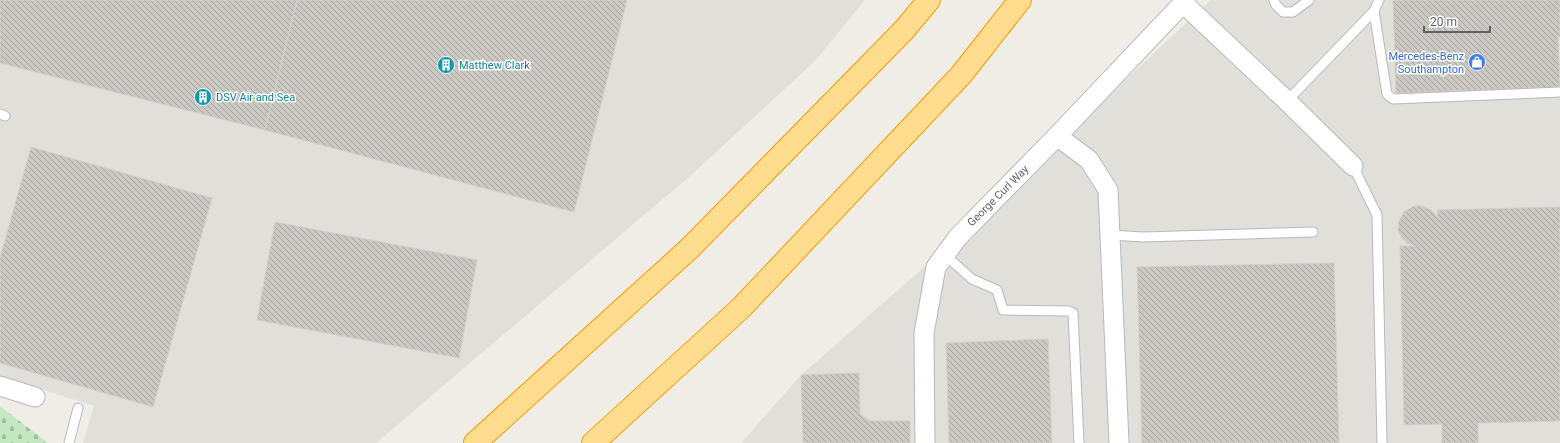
<svg xmlns="http://www.w3.org/2000/svg" width="1560" height="443" viewBox="0 0 1560 443" font-family="Roboto,sans-serif">
<defs>
<pattern id="cemetery-stones" width="16" height="16" patternUnits="userSpaceOnUse"><rect width="16" height="16" fill="#c4e9c2"/><path d="M2 7V4a2 2 0 0 1 4 0v3zM10 15v-3a2 2 0 0 1 4 0v3z" fill="#a2c0a1"/></pattern>
<pattern id="building-back-hatch" width="6" height="6" patternUnits="userSpaceOnUse"><rect width="6" height="6" fill="#cbc8c3"/><path d="M-1 5l2 2M0 0l6 6M5-1l2 2" fill="none" stroke="#a8a6a2"/></pattern>
</defs>
<rect width="100%" height="100%" fill="#f0ede6"/>
<path fill="#e1dfda" d="M0,0H865L814,62L690,176L376,443H83L94,406L0,376Z
M1211,0H1560V443H741L801,375L923,268Z"/>
<path fill="url(#cemetery-stones)" d="M0,406L48,443H0Z"/>
<path fill="url(#building-back-hatch)" stroke="#d5cfc4" d="M0,0H297L265,130L0,63Z
M297,0H627L574,212L265,130Z
M1393,0H1560V37H1558L1560,87L1396,93Z
M31,147L212,198L153,407L0,363V258Z
M1414,206H1422L1431,210L1438,217L1437,210L1560,207V421L1478,423V443H1442V424L1404,425L1400,246H1416L1407,243L1402,238L1398,230L1399,221L1404,212Z
M275,222L477,260L459,358L257,320Z
M1334,263L1339,443H1142L1137,267Z
M1048,339L1052,443H949L946,343Z
M859,373L860,414L870,421H910V443H803L801,375Z"/>
<g fill="none" stroke-linecap="round" stroke-linejoin="round">
<g stroke="#b6b9bd" stroke-width="11">
<path id="service" d="M1274,0L1276,5L1283,12H1293L1309,0
M1374,11L1387,94L1393,99L1560,92
M1287,101L1374,11L1379,0
M0,114L5,116
M1353,166L1377,215L1382,443
M1110,235L1143,237L1313,232
M945,255L972,279L997,290L1003,310L1069,311L1073,313L1079,443
M69,443L78,408"/>
</g>
<g stroke="#b6b9bd" stroke-width="21">
<path id="minor" d="M1183,3L1287,101L1353,166
M1057,136L1089,160L1108,190L1119,443
M0,386L35,397
M925,443L924,333L936,267L958,237L1057,136L1186,0"/>
</g>
<g stroke="#f69c00" stroke-width="24">
<path id="motorway" d="M475,443L690,248L904,30L929,0
M593,443L741,308L961,75L1020,0"/>
</g>
<use href="#service" stroke="#fff" stroke-width="9"/>
<use href="#minor" stroke="#fff" stroke-width="19"/>
<use href="#motorway" stroke="#ffdc8e" stroke-width="22"/>
</g>
<defs>
<g id="shop-disc" transform="scale(0.9)"><circle r="9.5" fill="#3f7fe0" stroke="#fff"/><path d="M-5-2.5h2.3a2.7 3.5 0 0 1 5.4 0H5L5.5 6h-11ZM-1.5-2.5h3a1.5 2.3 0 0 0-3 0Z" fill="#fff"/></g>
<g id="building-disc" transform="scale(0.9)"><circle r="9.5" fill="#0f9aa8" stroke="#fff"/><path d="M-4-6H4V6H1V3H-1V6H-4ZM-2.5-4.3h1.7v1.8h-1.7ZM.8-4.3h1.7v1.8H.8ZM-2.5-1h1.7V.8h-1.7ZM.8-1h1.7V.8H.8Z" fill="#fff"/></g>
</defs>
<g fill-rule="evenodd">
<use href="#shop-disc" x="1477" y="62"/>
<use href="#building-disc" x="446" y="65"/>
<use href="#building-disc" x="203" y="97"/>
</g>
<g text-anchor="middle" dominant-baseline="central" stroke-width="3" stroke-linejoin="round" paint-order="stroke">
<g font-size="11" fill="#366cbe" stroke="#fff" text-anchor="end">
<text x="1464" y="56">Mercedes-Benz<tspan x="1464" dy="13">Southampton</tspan></text>
</g>
<g font-size="11" fill="#0d838f" stroke="#fff" text-anchor="start">
<text x="459" y="65">Matthew Clark</text>
<text x="216" y="97">DSV Air and Sea</text>
</g>
<g font-size="11" fill="#5d6267" stroke="#fff">
<text transform="translate(998 196) rotate(-45)">George Curl Way</text>
</g>
</g>
<path d="M1424 26v6h66v-6" fill="none" stroke="#5d6267" stroke-width="2"/>
<text x="1430" y="26" font-size="12" fill="#5d6267" stroke="#ffffff" stroke-width="3" paint-order="stroke">20 m</text>
</svg>
